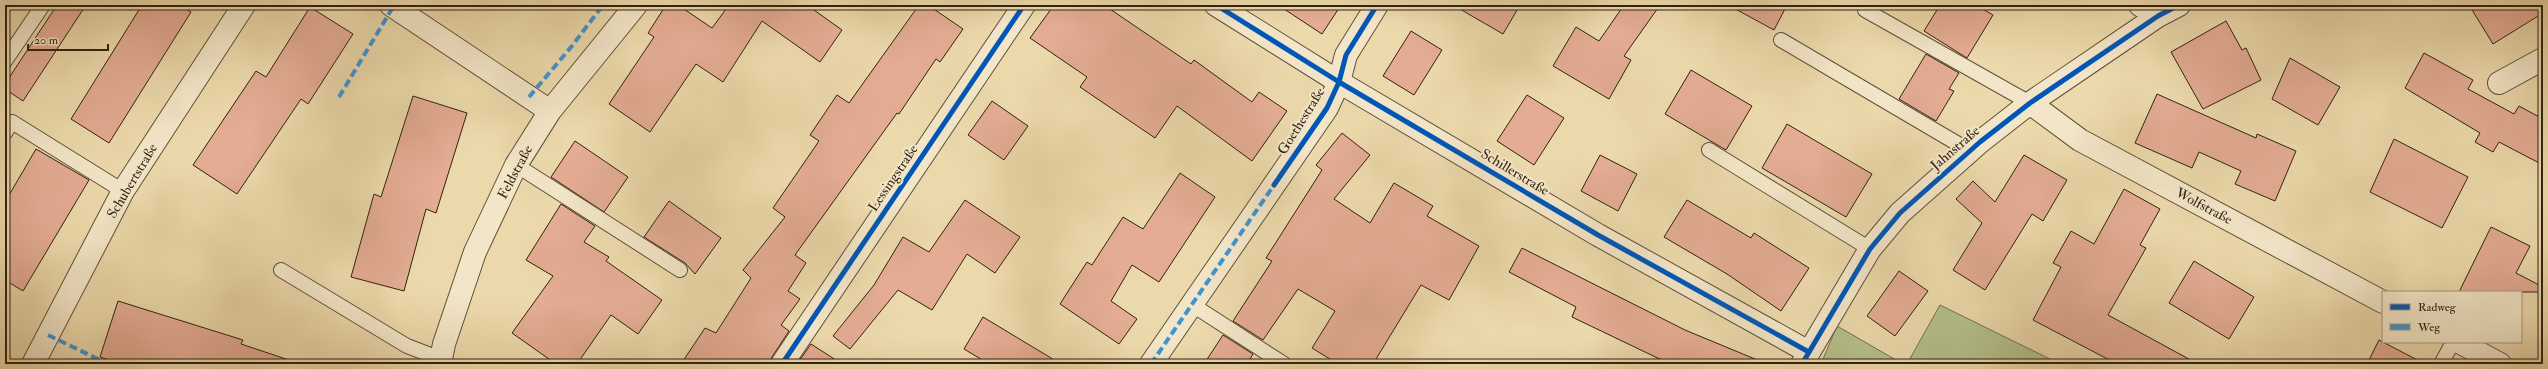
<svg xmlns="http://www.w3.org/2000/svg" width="2548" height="369" viewBox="0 0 2548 369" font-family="'IM FELL Double Pica',serif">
<rect width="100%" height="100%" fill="#ecd9ab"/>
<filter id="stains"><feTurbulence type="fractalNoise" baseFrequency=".005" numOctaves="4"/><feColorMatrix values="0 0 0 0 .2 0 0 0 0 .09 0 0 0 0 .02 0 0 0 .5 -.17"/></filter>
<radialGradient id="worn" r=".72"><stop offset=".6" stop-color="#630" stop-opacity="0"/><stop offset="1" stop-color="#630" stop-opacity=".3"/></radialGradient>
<path fill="#b4c08b" stroke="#72714e" d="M1940,305L2060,364H1907Z
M1837,326L1903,364H1821Z"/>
<path fill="#e3ac93" stroke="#302211" d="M57,5H86L23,101L5,89V84Z
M142,5H180L191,12L109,143L71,119Z
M666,5H678L712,28L729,5H807L842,30L820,62L762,21L723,82L696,64L650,132L609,104L654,37L648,33Z
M919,5H928L963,29L940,62L936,59L899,114L897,113L795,255L806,263L788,291L800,299L781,325L789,331L772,357L770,364H681L705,328L716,333L751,278L743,270L785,217L773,208L819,141L810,135L837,95L849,103Z
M1054,5H1104L1191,64L1194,60L1252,102L1259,92L1287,111L1252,161L1177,106L1155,138L1080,87L1087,77L1030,38Z
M1278,5H1341L1322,34Z
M1453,5H1520L1503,34Z
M1624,5H1660L1624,56L1631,60L1609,99L1553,66L1576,27L1599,41Z
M1728,5H1787L1774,30Z
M1940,5H1976L1993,15L1967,58L1924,31Z
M2469,5H2543V13L2493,44Z
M310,7L353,34L308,104L301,99L237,194L193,165L256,71L266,77Z
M2226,21L2242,50L2246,48L2261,80L2203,109L2171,52Z
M1411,31L1442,50L1414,95L1383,76Z
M2424,53L2473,80L2468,89L2514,114L2519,106L2543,119V165L2499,142L2493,152L2475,142L2480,133L2405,88Z
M1926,54L1959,73L1949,89L1954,91L1936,121L1899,99Z
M2290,58L2340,87L2318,125L2272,99Z
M1691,70L1752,106L1726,150L1665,114Z
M2157,94L2256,138L2257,134L2296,151L2275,201L2235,184L2241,171L2199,152L2192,168L2135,143Z
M1527,95L1564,118L1534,165L1497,141Z
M413,96L467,113L436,213L426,209L404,291L351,277L374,194L381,197Z
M992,101L1028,126L1004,160L968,135Z
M1787,124L1872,174L1846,217L1762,168Z
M1342,133L1370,155L1334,199L1370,223L1394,183L1433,206L1427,216L1479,246L1449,300L1421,285L1373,364H1338L1312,348L1335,311L1298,289L1263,340L1233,321L1272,261L1266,258L1322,170L1316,165Z
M2394,139L2468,177L2442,228L2370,192Z
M575,141L628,177L604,212L551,177Z
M36,149L89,180L23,291L5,280V202Z
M1600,155L1637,174L1618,211L1581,191Z
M2024,155L2067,180L2043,221L2032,214L1985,290L1953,270L1982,223L1956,199L1973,181L1995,202Z
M1180,173L1215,197L1159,282L1132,265L1111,301L1137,319L1119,344L1060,304L1087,262L1092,265L1123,217L1143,229Z
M2124,189L2160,209L2140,245L2146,248L2108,315L2198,364H2117L2033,320L2061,267L2053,263L2071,231L2094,244Z
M965,200L1020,237L995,273L967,254L932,310L898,290L850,349L833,336L874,285L903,237L929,252Z
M1687,200L1751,238L1754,233L1809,268L1781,311L1727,274L1664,237Z
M669,201L721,238L695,274L685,263L644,237Z
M561,204L595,226L584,242L609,257L606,261L662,300L638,334L611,315L577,364H556L512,333L553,276L526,260Z
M2491,227L2530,246L2516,273L2543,287V292H2459Z
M1522,248L1685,330L1767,364H1670L1572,317L1576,307L1509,272Z
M2194,261L2254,297L2229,339L2169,303Z
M1899,271L1928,291L1895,336L1867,316Z
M118,301L243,340L241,344L289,360L288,364H121L100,357Z
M983,317L1061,364H989L964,349Z
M1223,335L1253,354L1247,364H1204Z
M2379,340L2425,364H2367Z
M811,344L842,364H797Z"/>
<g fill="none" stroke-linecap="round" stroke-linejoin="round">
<g stroke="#5f5038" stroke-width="16">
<path id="lane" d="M1865,10L2030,103
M1781,40L1970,151
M5,61L43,5
M5,133L12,122L123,191
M1709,150L1870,249
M516,165L680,270
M281,270L407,346L441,359
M1191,304L1284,364
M2441,364L2453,342"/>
</g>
<g stroke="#5f5038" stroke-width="24">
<path id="street" d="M391,5L550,111
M1216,5L1339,82L1598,235L1807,351
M2140,5L2158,16
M2499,83L2543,59
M2030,103L2080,140L2383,302
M2459,342L2500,364
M33,364L123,191L244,5
M440,364L444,344L475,252L516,165L550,111L636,5
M782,364L1024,5
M1151,364L1327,108L1339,82L1346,55L1377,5
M1802,364L1870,249L1900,213L1980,142L2030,103L2158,16L2179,5"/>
</g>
<use href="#lane" stroke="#f3e6c8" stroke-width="14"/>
<use href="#street" stroke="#f3e6c8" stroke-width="22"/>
<path stroke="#3d95d3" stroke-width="4" stroke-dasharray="8 4" stroke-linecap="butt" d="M339,97L393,7
M529,97L572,46L603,5
M48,335L108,364
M1151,364L1274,185"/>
<g stroke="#f3e6c8" stroke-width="8">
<path id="cycleway" d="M1216,5L1339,82L1598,235L1807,351
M1274,185L1327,108L1339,82L1346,55L1377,5
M782,364L1024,5
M1802,364L1870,249L1900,213L1980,142L2030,103L2158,16L2179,5"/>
</g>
<use href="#cycleway" stroke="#0057b8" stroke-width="5"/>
</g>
<g text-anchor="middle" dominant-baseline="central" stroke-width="4" stroke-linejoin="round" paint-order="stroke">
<g font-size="14" fill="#302211" stroke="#f3e6c8">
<text transform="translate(1301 121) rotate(-58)">Goethestraße</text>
<text transform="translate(1955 148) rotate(-41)">Jahnstraße</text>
<text transform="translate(515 172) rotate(-62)">Feldstraße</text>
<text transform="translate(1515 172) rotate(31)">Schillerstraße</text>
<text transform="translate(893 178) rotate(-56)">Lessingstraße</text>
<text transform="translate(132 181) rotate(-59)">Schubertstraße</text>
<text transform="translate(2204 206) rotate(28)">Wolfstraße</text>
</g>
</g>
<rect width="2548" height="369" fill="none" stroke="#ecd9ab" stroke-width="20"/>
<rect x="6" y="6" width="2536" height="357" fill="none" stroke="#302211" stroke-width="2"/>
<rect x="10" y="10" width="2528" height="349" fill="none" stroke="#302211"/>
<rect x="2382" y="291" width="140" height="52" fill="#f3e6c8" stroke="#a5987f"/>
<rect x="2390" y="304" width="20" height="6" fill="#0057b8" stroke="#a5987f"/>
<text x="2418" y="311" font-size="12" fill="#302211">Radweg</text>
<rect x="2390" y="324" width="20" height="6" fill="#3d95d3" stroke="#a5987f"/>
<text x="2418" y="331" font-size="12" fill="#302211">Weg</text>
<path d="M28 44v6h80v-6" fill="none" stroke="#302211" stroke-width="2"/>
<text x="34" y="44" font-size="12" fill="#302211" stroke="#f3e6c8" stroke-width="3" paint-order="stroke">20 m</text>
<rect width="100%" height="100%" filter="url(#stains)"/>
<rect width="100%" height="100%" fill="url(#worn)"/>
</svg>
